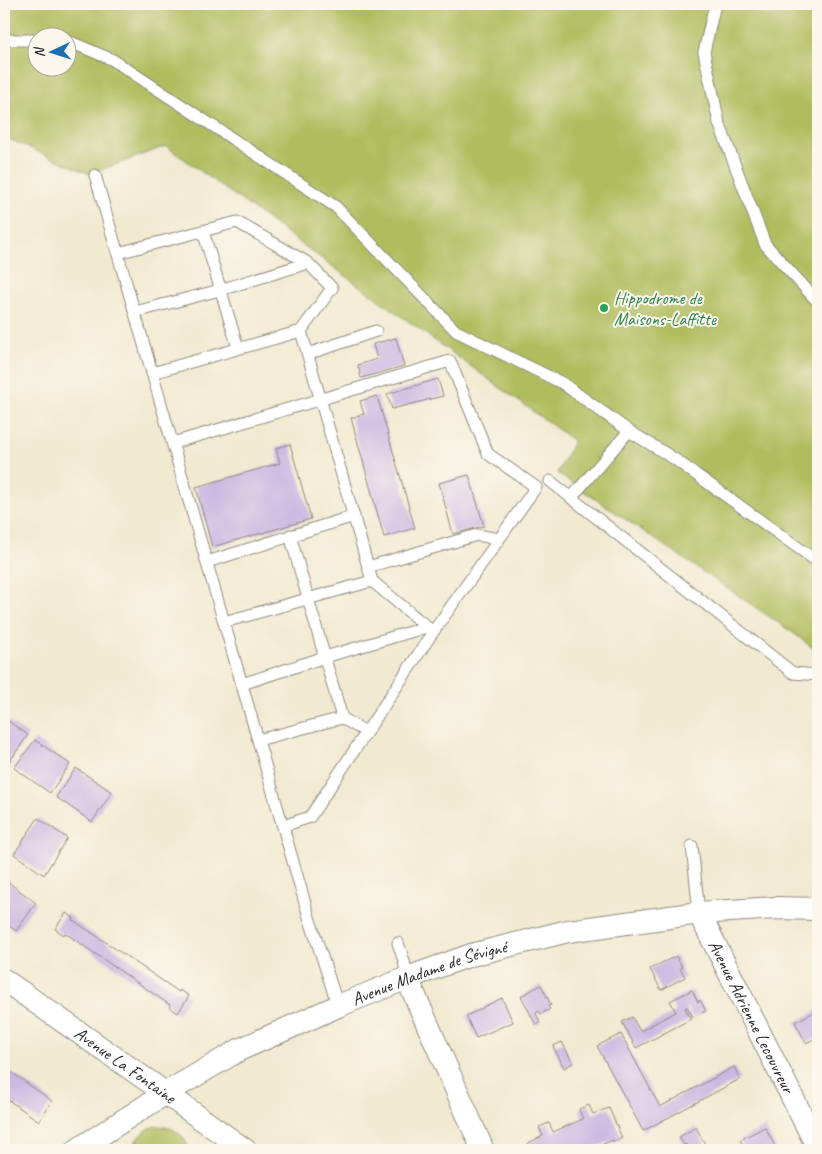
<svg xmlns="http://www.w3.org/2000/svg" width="822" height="1154" viewBox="0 0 822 1154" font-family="Caveat,sans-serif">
<rect width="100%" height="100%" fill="#fbf7ec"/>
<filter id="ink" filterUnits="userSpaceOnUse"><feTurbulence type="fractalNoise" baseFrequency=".02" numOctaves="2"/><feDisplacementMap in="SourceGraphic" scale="10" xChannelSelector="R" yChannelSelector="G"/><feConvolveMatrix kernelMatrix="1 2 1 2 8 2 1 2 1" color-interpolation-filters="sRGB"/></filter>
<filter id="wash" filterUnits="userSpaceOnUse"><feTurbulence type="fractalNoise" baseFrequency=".0096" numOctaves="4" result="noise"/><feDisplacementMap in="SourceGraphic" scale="20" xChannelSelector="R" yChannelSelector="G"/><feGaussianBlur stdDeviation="1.12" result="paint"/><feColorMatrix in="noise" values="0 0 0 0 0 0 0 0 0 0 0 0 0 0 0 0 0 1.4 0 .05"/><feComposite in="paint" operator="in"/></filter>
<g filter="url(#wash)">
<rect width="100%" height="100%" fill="#f1e9d0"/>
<path fill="#b0bd5f" stroke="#6e7445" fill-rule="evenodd" d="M4,4H818V652L792,632L557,473L574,441L166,146L90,174L4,137ZM38,38H68V68H38Z
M155,1126C173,1126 184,1133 189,1150H132C136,1137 143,1131 155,1126Z"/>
<g id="blocks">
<path fill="#ccb8e2" d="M396,338L404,366L361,378L358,365L377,359L373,344Z
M438,379L443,396L392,409L387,394Z
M377,396L415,528L384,537L351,418L364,414L360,401Z
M290,444L311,519L212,547L196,487L280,463L276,448Z
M469,475L484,526L453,534L439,483Z
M4,718L28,735L7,765L4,762Z
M35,740L70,764L50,793L14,768Z
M76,768L112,792L92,822L56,797Z
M38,818L67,838L44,875L14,854Z
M4,879L36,903L16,931L4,922Z
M66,913L74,918L73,920L179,992L180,990L189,996L178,1013L169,1007L170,1005L65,933L64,935L55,929Z
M676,956L682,967L680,968L685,977L661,990L650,969Z
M541,985L551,1005L548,1006L550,1009L541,1014L539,1011L536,1013L540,1023L536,1025L521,996Z
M692,990L698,1002L700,1000L706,1011L693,1017L687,1007L685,1008L691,1019L636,1048L622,1022L632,1017L640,1031L676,1012L670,1001Z
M502,998L513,1022L476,1038L466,1016L483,1008V1007Z
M818,1010V1037L806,1043L795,1022Z
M621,1034L660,1107L734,1067L740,1079L643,1131L597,1046Z
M562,1042L573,1063L564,1068L553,1046Z
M4,1067L52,1101L39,1121L4,1097Z
M589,1105L593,1114L609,1108L622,1138L614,1142L613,1140L589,1150H531L528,1143L543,1136L539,1127L549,1123L553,1132L583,1119L579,1109Z
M696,1127L708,1150H690L686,1144L684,1145L679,1137Z
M765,1127L777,1150H746L740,1140Z"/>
</g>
</g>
<g filter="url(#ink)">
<use href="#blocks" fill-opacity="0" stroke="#8e8a7e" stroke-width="1"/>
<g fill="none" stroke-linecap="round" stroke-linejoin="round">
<g stroke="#8e8a7e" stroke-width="13">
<path id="lane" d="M715,4L704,52L719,123L765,244L818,302
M4,40H38
M68,41L113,60L336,207L456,331L562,383L629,431L673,458L818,562
M95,175L309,917L338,1006
M203,231L238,348
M118,253L237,222L308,263L332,288L301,331L152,373
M135,312L220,290L308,263
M301,331L372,581L433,632
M308,354L376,331
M173,443L450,361L488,454L536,487L433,632L310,817L283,826
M550,481L793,673L818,675
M571,498L629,431
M207,562L354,516
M368,567L477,535L499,539
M224,622L372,581
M242,684L325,657L427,627
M342,718L366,732
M258,740L342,718L290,535
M692,846L699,913
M398,943L404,961L407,978"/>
</g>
<g stroke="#8e8a7e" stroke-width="24">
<g id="street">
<path id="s1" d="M699,913L818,1148"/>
<path d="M407,978L483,1150"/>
<path id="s2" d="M4,980L151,1083L245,1150"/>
<path id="s3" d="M77,1150L166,1093L239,1050L338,1006L407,978L471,955L568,931L699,913L776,908L818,909"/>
</g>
</g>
<use href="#lane" stroke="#fff" stroke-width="11"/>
<use href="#street" stroke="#fff" stroke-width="22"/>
</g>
</g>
<circle fill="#2e9e5b" stroke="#fbf7ec" stroke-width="2" cx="604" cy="308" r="5"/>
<g text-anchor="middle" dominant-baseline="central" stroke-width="4" stroke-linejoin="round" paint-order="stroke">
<g font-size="18" fill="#27864d" stroke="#fbf7ec" text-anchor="start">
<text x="614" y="298">Hippodrome de<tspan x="614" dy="21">Maisons-Laffitte</tspan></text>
</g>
<g font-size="18" fill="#2b2b2b" stroke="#fbf7ec">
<text stroke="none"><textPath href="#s3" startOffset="396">Avenue Madame de Sévigné</textPath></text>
<text stroke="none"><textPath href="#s1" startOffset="116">Avenue Adrienne Lecouvreur</textPath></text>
<text stroke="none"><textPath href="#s2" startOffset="148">Avenue La Fontaine</textPath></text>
</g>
</g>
<rect width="822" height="1154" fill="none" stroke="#fbf7ec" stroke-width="20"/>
<g transform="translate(52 52) rotate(266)"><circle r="24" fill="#fbf7ec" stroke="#a8a59f"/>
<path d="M0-4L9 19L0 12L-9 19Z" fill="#1f6fb2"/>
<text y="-8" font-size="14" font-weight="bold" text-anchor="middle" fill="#2b2b2b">N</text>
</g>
</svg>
